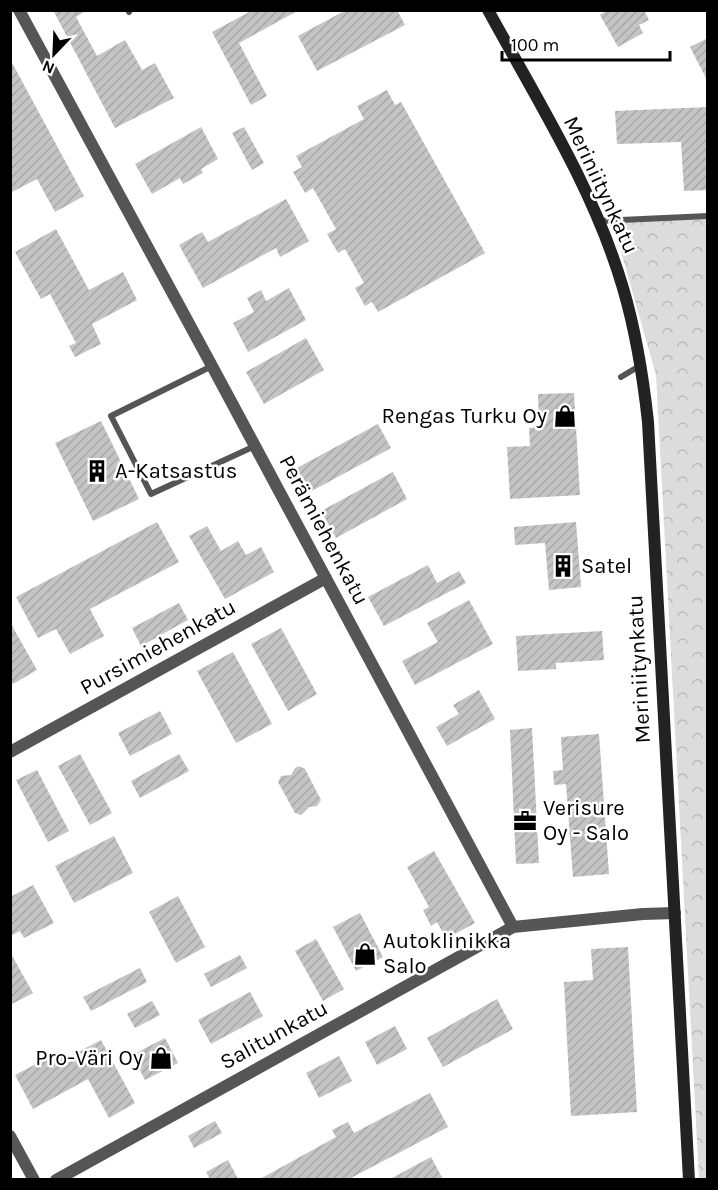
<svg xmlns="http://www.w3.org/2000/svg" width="718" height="1190" viewBox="0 0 718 1190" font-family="Karla,sans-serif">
<defs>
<pattern id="park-crowns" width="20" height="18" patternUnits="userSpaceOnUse" patternTransform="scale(1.5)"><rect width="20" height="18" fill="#dcdcdc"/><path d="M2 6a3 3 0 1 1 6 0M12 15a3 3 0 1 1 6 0" fill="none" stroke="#bbb"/></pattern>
<pattern id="building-hatch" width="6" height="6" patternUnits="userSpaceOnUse" patternTransform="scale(1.5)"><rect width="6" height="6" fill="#c4c4c4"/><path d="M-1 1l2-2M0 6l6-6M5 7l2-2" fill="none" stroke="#a7a7a7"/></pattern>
</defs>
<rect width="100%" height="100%" fill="#fff"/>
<path fill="url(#park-crowns)" d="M707,214V1179H699L656,375L612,220Z"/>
<path fill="url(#building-hatch)" d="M53,10H87L76,17L97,56L125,40L142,70L155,63L174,98L115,128Z
M253,10H299L239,43L267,96L251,105L212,32Z
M346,10H397L405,25L317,71L298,36Z
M608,10H644L649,20L639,25L643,33L618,47L600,15Z
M708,38V82L690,47Z
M10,59L84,196L55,212L37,179L10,193Z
M387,90L395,105L401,102L485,253L378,312L372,302L365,306L355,288L364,283L345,249L338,253L327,234L336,229L313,188L305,193L293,172L302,167L296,156L364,119L357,106Z
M708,107V190L684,191L681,142L617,144L615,111Z
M201,127L218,159L201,169L203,173L183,184L180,178L152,194L135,164Z
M244,127L264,163L252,170L232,133Z
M286,199L309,241L280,257L276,248L203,288L179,245L202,232L208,242Z
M56,229L89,290L123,272L137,300L92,324L101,344L75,357L69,346L76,343L50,294L41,299L15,252Z
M289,288L306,320L248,352L233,323L254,312L247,298L261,290L266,301Z
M306,338L324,370L264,404L246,372Z
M574,393L580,495L510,499L507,447L530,446L529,428L539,427L538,394Z
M101,421L139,499L93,521L55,443Z
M378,424L391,448L310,492L297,468Z
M393,472L407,499L336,538L321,511Z
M157,522L179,562L90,609L104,636L70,654L56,629L38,638L16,597Z
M576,522L581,587L549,590L545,543L515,545L514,527Z
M207,526L221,551L238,541L246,555L261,547L274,572L225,599L189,536Z
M428,565L437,583L459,571L466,583L384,626L368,597Z
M469,600L493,644L415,685L402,661L438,642L427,623Z
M179,603L188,620L141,646L132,628Z
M10,622L37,670L13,684L10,679Z
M281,628L317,694L288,711L251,644Z
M602,631L604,660L556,663V669L518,671L516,636Z
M233,652L272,724L236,743L197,671Z
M479,690L495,719L447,746L436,727L459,714L453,705Z
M160,711L172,734L130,756L118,733Z
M532,728L539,863L516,864L510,730Z
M599,734L609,874L573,877L566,784L554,785L553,771L563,770L561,737Z
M80,754L112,813L90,825L58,766Z
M179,754L189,771L140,798L131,781Z
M299,766L305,769L321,800L317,806L309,807L301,815L295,813L278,782L281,776L291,775L295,768Z
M37,770L69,831L48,842L16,780Z
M114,836L133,873L74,903L55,866Z
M434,851L475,923L446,939L437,922L431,926L423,910L429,907L407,867Z
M33,885L54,923L24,938L20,931L10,936V897Z
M178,896L205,947L176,963L149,912Z
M360,913L383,957L356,971L333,927Z
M316,939L344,989L323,1001L295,951Z
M628,947L637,1112L571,1116L564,982L593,980L591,949Z
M10,952L33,993L10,1005Z
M240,955L247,968L211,987L204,974Z
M140,968L147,982L91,1011L83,997Z
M250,992L263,1016L211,1044L198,1020Z
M497,999L513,1029L443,1067L427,1038Z
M152,1001L160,1015L135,1028L127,1014Z
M395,1026L407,1049L377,1065L365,1042Z
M165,1038L178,1063L145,1080L132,1055Z
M101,1040L135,1103L109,1118L88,1079L33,1109L15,1075L59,1052L63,1060Z
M339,1056L352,1081L319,1098L306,1073Z
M430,1093L448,1127L349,1179H260L336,1137L332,1130L348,1122L354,1133Z
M215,1121L222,1133L194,1148L188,1136Z
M431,1157L443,1179H390Z
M228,1160L238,1179H210L206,1172Z"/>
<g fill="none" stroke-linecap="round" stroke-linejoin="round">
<path stroke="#555" stroke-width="6" d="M128,10L129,12
M599,221L708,216
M212,366L111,416L151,494L255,446
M621,377L641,365"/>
<path stroke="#555" stroke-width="12" d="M19,10L212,366L513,927L643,914L675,913
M10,752L326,578
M10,1136L34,1180
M56,1180L513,927"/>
<path stroke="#222" stroke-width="12" d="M488,10C537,100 594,189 623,288C636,332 643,376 648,422L689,1180"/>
</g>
<defs>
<g id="shop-bare" transform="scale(1.8)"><path d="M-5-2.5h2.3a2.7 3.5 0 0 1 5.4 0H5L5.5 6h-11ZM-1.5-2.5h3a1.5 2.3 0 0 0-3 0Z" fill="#000" stroke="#fff" stroke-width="2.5" paint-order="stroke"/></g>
<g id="building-bare" transform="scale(1.8)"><path d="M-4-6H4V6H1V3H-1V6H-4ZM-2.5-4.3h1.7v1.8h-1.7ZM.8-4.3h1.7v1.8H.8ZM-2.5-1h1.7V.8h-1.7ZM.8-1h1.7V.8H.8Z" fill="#000" stroke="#fff" stroke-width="2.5" paint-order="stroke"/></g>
<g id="office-bare" transform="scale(1.8)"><path d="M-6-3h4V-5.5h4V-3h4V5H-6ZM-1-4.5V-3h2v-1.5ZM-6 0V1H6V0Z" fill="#000" stroke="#fff" stroke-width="2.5" paint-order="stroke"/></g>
</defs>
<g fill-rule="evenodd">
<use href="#shop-bare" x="565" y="416"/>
<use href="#building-bare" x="97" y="471"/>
<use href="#building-bare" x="563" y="566"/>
<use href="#office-bare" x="525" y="821"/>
<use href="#shop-bare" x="365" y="954"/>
<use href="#shop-bare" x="161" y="1058"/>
</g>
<g text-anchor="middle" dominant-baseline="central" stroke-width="5" stroke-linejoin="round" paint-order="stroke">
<g font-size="22" fill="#000" stroke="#fff">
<text transform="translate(601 185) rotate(65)">Meriniitynkatu</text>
<text transform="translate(324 530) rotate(62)">Perämiehenkatu</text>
<text transform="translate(158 647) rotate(-29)">Pursimiehenkatu</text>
<text transform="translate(639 669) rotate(-93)">Meriniitynkatu</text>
<text transform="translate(274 1035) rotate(-29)">Salitunkatu</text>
</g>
<g font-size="22" fill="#000" stroke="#fff" text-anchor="start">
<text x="547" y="416" text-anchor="end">Rengas Turku Oy</text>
<text x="115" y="471">A-Katsastus</text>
<text x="581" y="566">Satel</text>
<text x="543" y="808">Verisure<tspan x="543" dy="25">Oy - Salo</tspan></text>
<text x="383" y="941">Autoklinikka<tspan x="383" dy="25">Salo</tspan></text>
<text x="143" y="1058" text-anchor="end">Pro-Väri Oy</text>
</g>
</g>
<rect width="718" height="1190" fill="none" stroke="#000000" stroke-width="24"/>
<g transform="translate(54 54) rotate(203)" stroke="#ffffff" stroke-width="4.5" paint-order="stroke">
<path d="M0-4.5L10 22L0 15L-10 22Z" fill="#000000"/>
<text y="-9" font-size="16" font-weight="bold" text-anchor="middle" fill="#000000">N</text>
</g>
<path d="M502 51v9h168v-9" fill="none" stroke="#000000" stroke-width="3"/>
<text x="511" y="51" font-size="18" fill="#000000" stroke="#ffffff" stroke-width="4.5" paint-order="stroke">100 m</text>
</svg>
